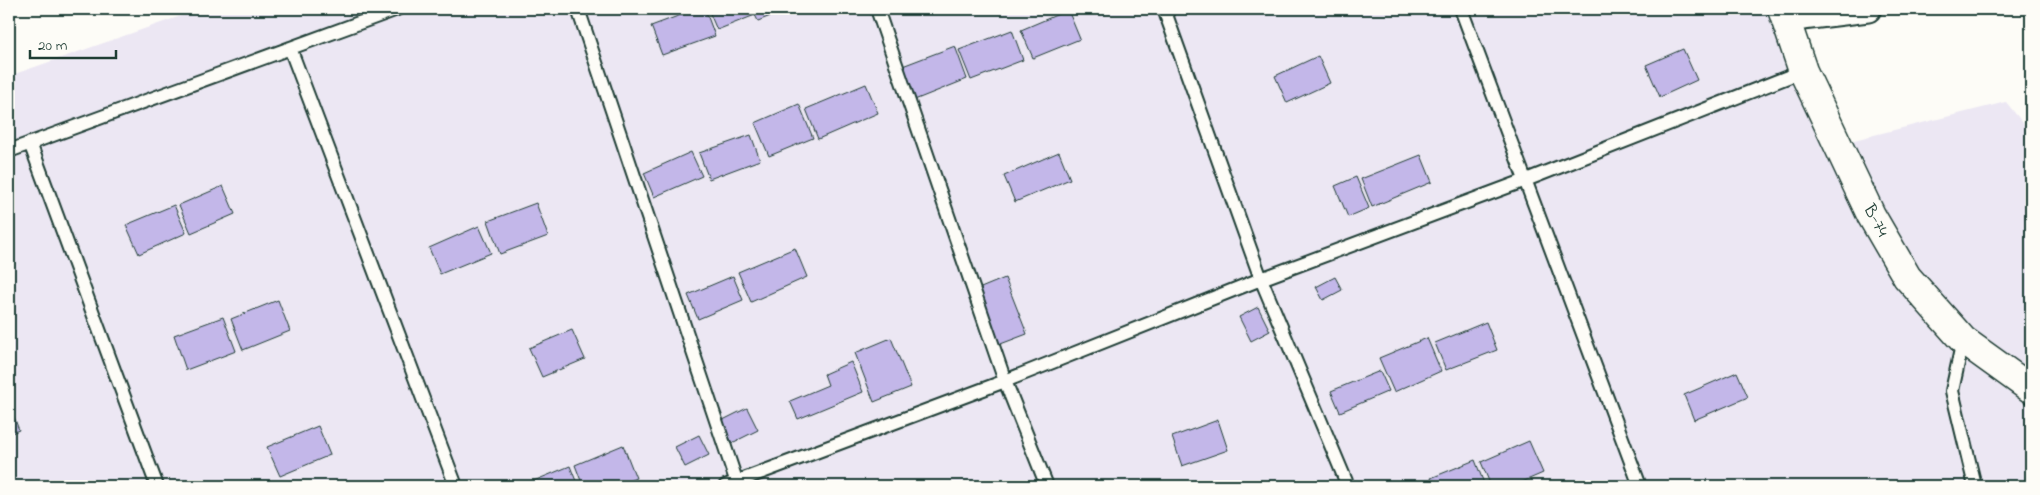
<svg xmlns="http://www.w3.org/2000/svg" width="2040" height="495" viewBox="0 0 2040 495" font-family="'Indie Flower',sans-serif">
<rect width="100%" height="100%" fill="#fdfcf7"/>
<filter id="ink" filterUnits="userSpaceOnUse"><feTurbulence type="fractalNoise" baseFrequency=".02" numOctaves="2"/><feDisplacementMap in="SourceGraphic" scale="10" xChannelSelector="R" yChannelSelector="G"/><feConvolveMatrix kernelMatrix="1 2 1 2 8 2 1 2 1" color-interpolation-filters="sRGB"/></filter>
<g filter="url(#ink)">
<path fill="#ece7f3" d="M201,9H1782L1838,144L2006,102L2031,133V486H9V76Z"/>
<path fill="#c3b7e9" stroke="#1f3d34" d="M697,9H705L715,36L662,55L651,26Z
M708,9H770L773,15L758,21L755,15L717,30Z
M1068,10L1080,39L1033,58L1021,30Z
M1012,30L1023,60L971,80L959,50Z
M955,46L967,79L912,101L900,67Z
M1683,49L1697,80L1660,97L1646,65Z
M1318,56L1330,83L1287,103L1275,76Z
M866,84L878,113L818,139L806,109Z
M799,104L813,138L769,156L755,123Z
M751,135L760,160L709,179L699,153Z
M691,152L702,176L654,197L644,173Z
M1059,152L1070,179L1015,202L1004,176Z
M1421,155L1432,182L1372,207L1361,179Z
M1356,177L1369,208L1348,217L1335,186Z
M223,186L235,214L191,233L179,205Z
M536,203L548,236L500,254L488,221Z
M174,205L186,233L139,254L126,225Z
M479,226L491,253L440,274L429,248Z
M795,248L807,277L751,302L738,272Z
M733,276L743,300L698,319L688,295Z
M1335,277L1342,290L1323,300L1316,287Z
M1005,278L1027,334L998,345L976,290Z
M278,300L290,331L243,350L231,319Z
M1258,307L1270,331L1251,341L1239,317Z
M223,317L236,351L186,370L174,335Z
M1486,322L1497,350L1446,370L1435,343Z
M572,330L585,359L542,377L529,348Z
M891,338L911,387L874,402L855,353Z
M1427,338L1441,371L1394,392L1379,358Z
M851,362L863,392L798,419L790,401L828,385L824,374Z
M1380,371L1389,391L1340,412L1331,391Z
M1737,372L1748,397L1694,420L1684,395Z
M9,404L19,430L9,434Z
M747,408L758,430L732,443L721,421Z
M1218,420L1228,450L1182,466L1172,437Z
M318,426L330,455L280,476L267,447Z
M699,435L709,455L685,467L675,447Z
M1529,441L1543,473L1513,486H1491L1481,462Z
M623,445L636,478L616,486H583L575,465Z
M1475,460L1485,486H1434L1431,478Z
M570,466L578,486L524,485Z"/>
<g fill="none" stroke-linecap="round" stroke-linejoin="round">
<g stroke="#1f3d34" stroke-width="16">
<path id="service" d="M578,9L738,486
M877,9L1005,381L1047,486
M1164,9L1261,279L1348,486
M1461,9L1640,486
M290,48L456,486
M30,143L157,486
M9,151L397,9
M1963,340L1952,391L1975,486
M725,486L1005,381L1261,279L1526,180L1803,71"/>
</g>
<g stroke="#1f3d34" stroke-width="29">
<path id="minor" d="M1786,19L1868,9"/>
</g>
<g stroke="#1f3d34" stroke-width="31">
<path id="tertiary" d="M1782,9L1803,71L1871,215L1907,277L1963,340L2031,389"/>
</g>
<use href="#service" stroke="#fdfcf7" stroke-width="12"/>
<use href="#minor" stroke="#fdfcf7" stroke-width="25"/>
<use href="#tertiary" stroke="#fdfcf7" stroke-width="28"/>
</g>
</g>
<g text-anchor="middle" dominant-baseline="central" stroke-width="4" stroke-linejoin="round" paint-order="stroke">
<g font-size="18" fill="#1f3d34" stroke="#fdfcf7">
<text transform="translate(1875 221) rotate(62)">B-74</text>
</g>
</g>
<rect width="2040" height="495" fill="none" stroke="#fdfcf7" stroke-width="30"/>
<rect x="15" y="15" width="2010" height="465" fill="none" stroke="#1f3d34" stroke-width="2" filter="url(#ink)"/>
<path d="M30 50v8h86v-8" fill="none" stroke="#1f3d34" stroke-width="2.5"/>
<text x="38" y="50" font-size="15" fill="#1f3d34" stroke="#fdfcf7" stroke-width="4" paint-order="stroke">20 m</text>
</svg>
